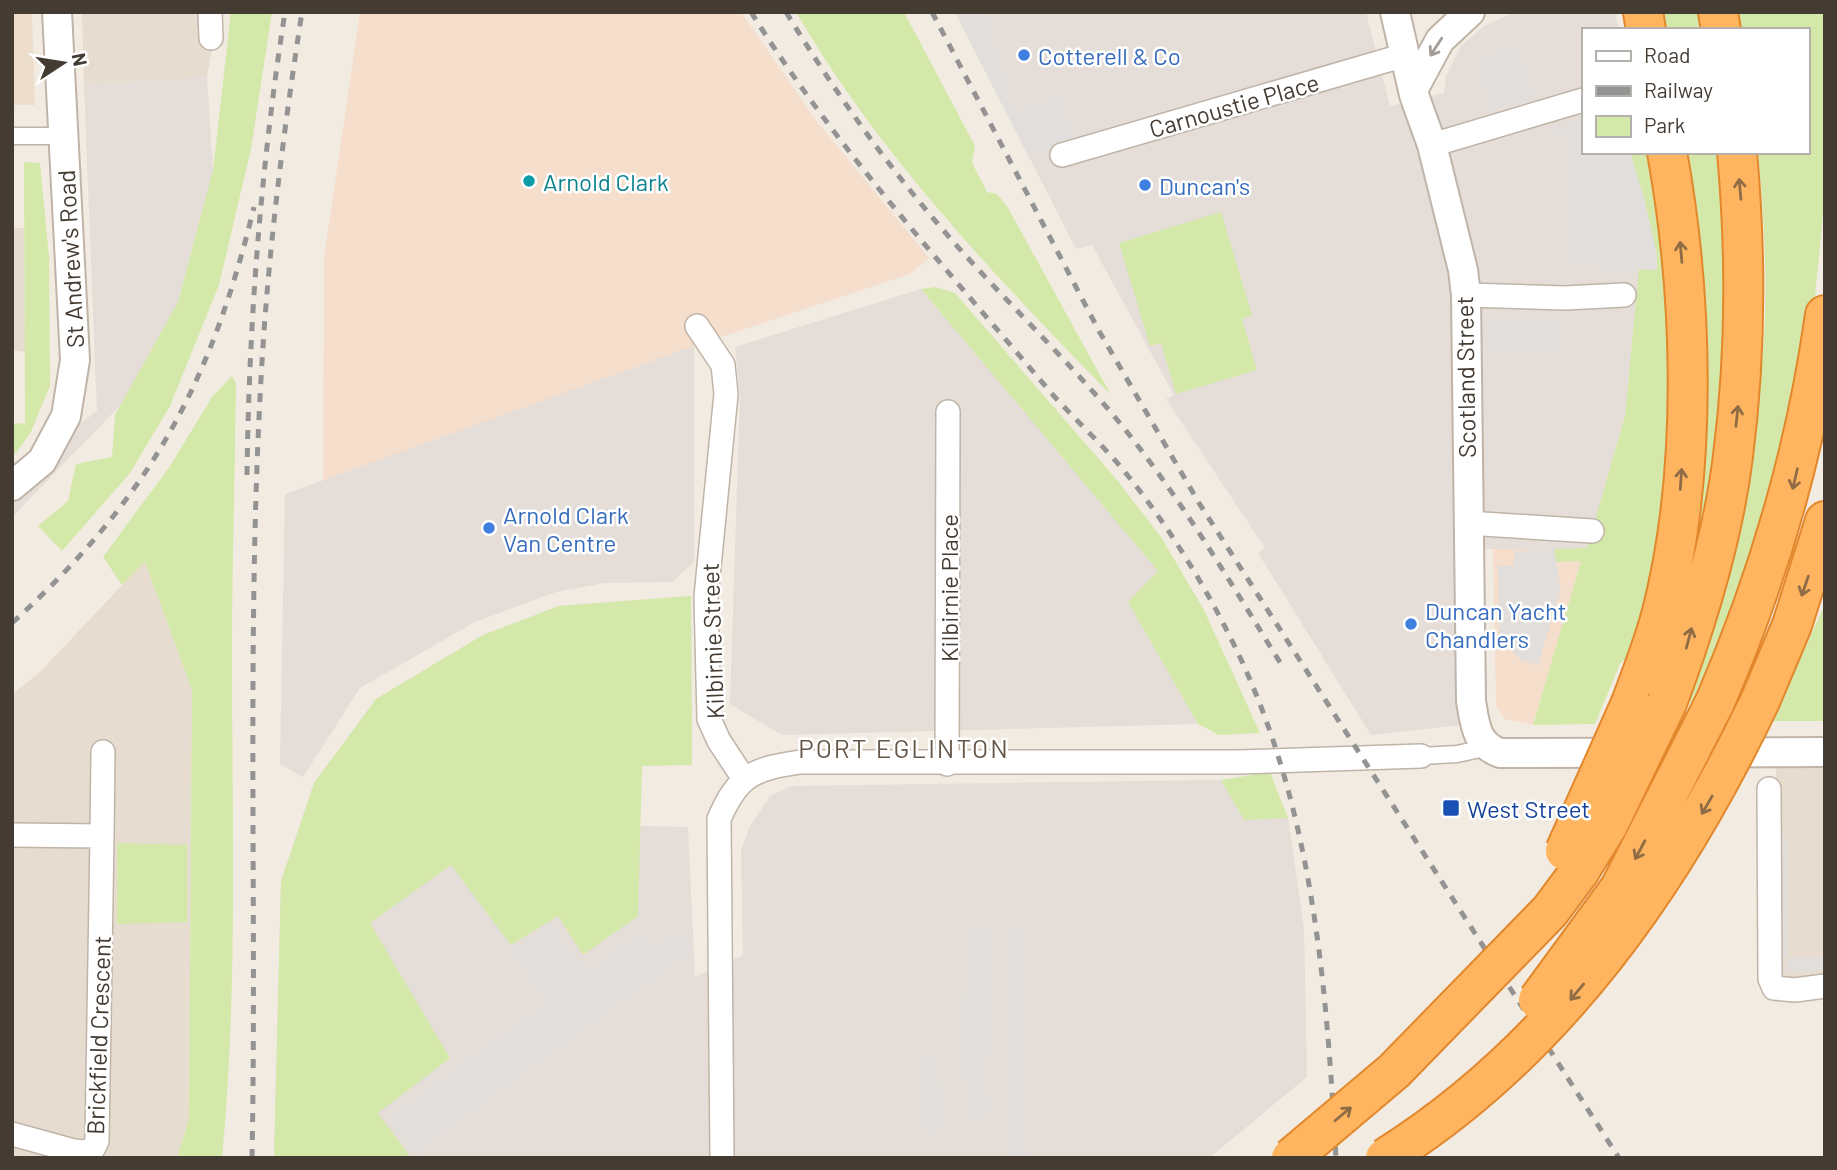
<svg xmlns="http://www.w3.org/2000/svg" width="1837" height="1170" viewBox="0 0 1837 1170" font-family="Barlow,sans-serif">
<rect width="100%" height="100%" fill="#f2ebe2"/>
<path fill="#e6dcd0" d="M82,12H219L207,77L84,85Z
M12,228H24L25,352L12,350Z
M145,561L192,690L189,1119L177,1158H12V694L39,673Z
M1825,754V981L1776,983V756Z"/>
<path fill="#f6decc" d="M360,12H741L815,119L929,258L910,274L694,346L323,481L324,258Z
M1493,549H1554V562L1581,561L1533,725L1505,719L1496,706Z"/>
<path fill="#e4ddd8" d="M955,12H1366L1390,106L1444,93L1446,76L1461,46L1484,26L1515,12H1614L1620,30H1583V152H1630L1657,254L1639,270L1625,416L1587,549H1462L1461,725L1371,735L1258,553L1265,548L1166,399L1174,395L1092,245L1076,249Z
M207,77L213,170L178,302L137,388L12,517V476L97,411L84,85Z
M921,289L1159,571L1128,602L1198,724L782,735L730,704L740,395L735,347Z
M694,346V562L672,582L605,583L556,592L475,622L360,688L303,777L280,764L285,494Z
M691,596L692,765H642L639,826L688,827L695,977L743,955L741,850L750,826L770,796L791,786L1221,780L1244,820L1288,818L1304,928L1307,1077L1209,1158H274L281,881L314,783L376,699L483,635L559,606Z"/>
<path fill="#ecdecb" d="M12,12H32L35,105H12Z"/>
<path fill="#d4e9a9" d="M231,12H272L251,149L219,285L170,406L130,473L62,551L38,526L68,501L76,464L112,457L115,415L178,302L213,170Z
M796,12H904L975,146L972,163L987,192L997,194L1007,206L1111,395C996,277 879,155 796,12Z
M1654,12H1703L1706,30H1660Z
M1738,12H1825V194L1811,338L1771,510L1695,702H1683C1708,601 1737,499 1757,397C1771,322 1765,228 1758,152H1807V30H1741Z
M1630,152H1654L1674,368L1657,574L1630,655L1620,664L1595,724L1533,725L1581,561L1554,562V549L1587,548L1625,416L1639,269L1656,270L1657,254Z
M1679,152H1721C1725,223 1731,295 1725,366C1719,444 1703,520 1685,597Z
M24,162L40,163L49,257L50,386L30,434L12,458V424L25,423Z
M1221,212L1252,315L1242,319L1257,370L1176,394L1161,343L1150,346L1119,243Z
M936,287L955,293L1117,480L1161,537L1204,610L1260,733L1219,735L1198,724L1128,602L1158,571L921,289Z
M232,376L236,384C235,474 232,564 232,654C232,823 238,990 222,1158H177L189,1119L192,690L145,562L122,585L103,557L170,466L212,397Z
M691,596L692,765L642,766L638,916L583,955L558,916L511,945L451,865L370,923L450,1058L378,1113L411,1158H274L281,881L314,783L376,699L483,635L559,606Z
M1825,604V721H1772Z
M1270,772L1288,818L1244,820L1221,780Z
M117,843L187,845V922L117,924Z"/>
<path fill="#e2dedb" d="M955,12H986L1014,111L1061,97L1074,141L1027,154Z
M1520,46L1535,98L1491,111L1476,58Z
M1583,119V152H1630L1643,194L1657,254V270L1568,267L1569,136L1555,135L1553,127Z
M1563,320V353L1489,354L1488,321Z
M1554,549L1561,590L1538,665L1521,660L1509,649H1500L1498,566H1513L1515,551Z
M1773,836H1786L1787,958H1825V970L1787,971V958H1774Z
M550,923L586,972L642,932L655,948L678,931L692,951L414,1154L388,1118L546,1002L510,952Z
M993,928L994,1054L986,1056L989,1118L966,1122L963,1058L965,930Z
M1004,928H1022L1028,1158H1008Z
M918,1058H939L942,1132L922,1133Z"/>
<g fill="none" stroke-linecap="round" stroke-linejoin="round">
<g stroke="#c0b4a8" stroke-width="19">
<path id="pedestrian" d="M12,136H63
M1421,756L1457,754L1485,748"/>
</g>
<g stroke="#c0b4a8" stroke-width="26">
<path id="minor" d="M210,12L211,38
M1432,145L1583,100
M1062,155L1405,55
M1466,295L1565,298L1624,295
M697,326L723,365L726,394L706,597L709,719L719,741L744,779
M1467,523L1592,531
M947,764L948,412
M1769,789L1770,979L1774,988L1795,990L1825,986
M12,835L102,836L97,1141L93,1149L85,1152L74,1151L12,1134
M102,836L103,752
M722,1158L719,819C738,775 753,769 800,762H1238L1421,756"/>
</g>
<g stroke="#c0b4a8" stroke-width="32">
<path id="tertiary" d="M1395,12L1414,95L1432,145L1463,270L1466,295L1471,701C1475,725 1476,744 1500,753L1825,752
M1413,90L1440,40L1470,12
M12,486L42,461L66,416L75,360L57,12"/>
</g>
<g stroke="#e3872c" stroke-width="42">
<path id="motorway" d="M1643,12L1646,30
M1718,12L1721,30
M1760,701L1792,625L1825,521
M1715,702C1769,577 1806,451 1825,315
M1631,703C1642,673 1654,643 1662,612C1698,470 1693,296 1667,152
M1667,703C1696,625 1723,539 1733,456C1746,355 1746,253 1737,152"/>
</g>
<use href="#pedestrian" stroke="#fff" stroke-width="16"/>
<use href="#minor" stroke="#fff" stroke-width="23"/>
<use href="#tertiary" stroke="#fff" stroke-width="28"/>
<use href="#motorway" stroke="#ffb560" stroke-width="38"/>
<path stroke="#939393" stroke-width="5" stroke-dasharray="9 9" stroke-linecap="butt" d="M751,12C836,148 944,266 1047,388C1070,415 1097,439 1120,466C1171,527 1220,609 1251,682C1315,833 1327,996 1336,1158
M786,12C833,89 885,163 944,231C997,293 1056,348 1109,410C1175,488 1227,577 1281,664
M932,12L1099,331L1199,503L1619,1158
M247,475C249,321 261,165 285,12
M12,623C148,500 211,385 254,207
M252,1158C257,893 246,626 262,362C269,245 284,128 302,12"/>
<g stroke="#e3872c" stroke-width="42" stroke-linecap="butt">
<path id="motorway-bridge" d="M1565,851L1631,703
M1538,1000L1620,888L1715,702
M1291,1158L1394,1071L1550,911L1579,872L1608,825L1667,703
M1385,1158C1557,1050 1674,881 1760,701"/>
</g>
<use href="#motorway-bridge" stroke="#ffb560" stroke-width="38"/>
</g>
<defs><path id="oneway-shaft" d="M-6 0H5M1.5-3L5.5 0L1.5 3" fill="none" stroke-width="1.6" stroke-linecap="round" stroke-linejoin="round" transform="scale(1.75)"/></defs>
<use stroke="#a29d99" href="#oneway-shaft" transform="translate(1436 47) rotate(123)"/>
<g stroke="#8f6c45">
<use href="#oneway-shaft" transform="translate(1740 189) rotate(-95)"/>
<use href="#oneway-shaft" transform="translate(1681 252) rotate(-95)"/>
<use href="#oneway-shaft" transform="translate(1737 416) rotate(-84)"/>
<use href="#oneway-shaft" transform="translate(1681 479) rotate(-86)"/>
<use href="#oneway-shaft" transform="translate(1795 479) rotate(103)"/>
<use href="#oneway-shaft" transform="translate(1805 586) rotate(109)"/>
<use href="#oneway-shaft" transform="translate(1689 638) rotate(-75)"/>
<use href="#oneway-shaft" transform="translate(1707 805) rotate(120)"/>
<use href="#oneway-shaft" transform="translate(1640 850) rotate(118)"/>
<use href="#oneway-shaft" transform="translate(1577 992) rotate(130)"/>
<use href="#oneway-shaft" transform="translate(1343 1114) rotate(-40)"/>
</g>
<g fill="#3f7fe0" stroke="#fff" stroke-width="2.5">
<circle cx="1024" cy="55" r="7"/>
<circle cx="1145" cy="185" r="7"/>
<circle cx="489" cy="528" r="7"/>
<circle cx="1411" cy="624" r="7"/>
</g>
<circle fill="#0f9aa8" stroke="#fff" stroke-width="2.5" cx="529" cy="181" r="7"/>
<rect fill="#1a4fb4" stroke="#fff" stroke-width="2.5" x="1442" y="799" width="18" height="18" rx="3.5"/>
<g text-anchor="middle" dominant-baseline="central" stroke-width="5" stroke-linejoin="round" paint-order="stroke">
<g font-size="24" fill="#366cbe" stroke="#fff" text-anchor="start">
<text x="1038" y="55">Cotterell &amp; Co</text>
<text x="1159" y="185">Duncan's</text>
<text x="503" y="514">Arnold Clark<tspan x="503" dy="28">Van Centre</tspan></text>
<text x="1425" y="610">Duncan Yacht<tspan x="1425" dy="28">Chandlers</tspan></text>
</g>
<g font-size="24" fill="#443b33" stroke="#fff">
<text transform="translate(1234 105) rotate(-16)">Carnoustie Place</text>
<text transform="translate(70 259) rotate(-93)">St Andrew's Road</text>
<text transform="translate(1465 377) rotate(-91)">Scotland Street</text>
<text transform="translate(948 588) rotate(-90)">Kilbirnie Place</text>
<text transform="translate(712 641) rotate(-92)">Kilbirnie Street</text>
<text transform="translate(98 1035) rotate(-88)">Brickfield Crescent</text>
</g>
<g font-size="24" fill="#0d838f" stroke="#fff" text-anchor="start">
<text x="543" y="181">Arnold Clark</text>
</g>
<g font-size="24" fill="#164399" stroke="#fff" text-anchor="start">
<text x="1467" y="808">West Street</text>
</g>
<g font-size="26" letter-spacing="2" fill="#675749" stroke="#fff">
<text x="904" y="747">PORT EGLINTON</text>
</g>
</g>
<rect width="1837" height="1170" fill="none" stroke="#443b33" stroke-width="28"/>
<rect x="1582" y="28" width="228" height="126" fill="#ffffff" stroke="#b4b1ad" stroke-width="2"/>
<rect x="1596" y="51" width="35" height="10" fill="#ffffff" stroke="#b4b1ad" stroke-width="2"/>
<text x="1644" y="63" font-size="21" fill="#443b33">Road</text>
<rect x="1596" y="86" width="35" height="10" fill="#939393" stroke="#b4b1ad" stroke-width="2"/>
<text x="1644" y="98" font-size="21" fill="#443b33">Railway</text>
<rect x="1596" y="116" width="35" height="21" fill="#d4e9a9" stroke="#b4b1ad" stroke-width="2"/>
<text x="1644" y="133" font-size="21" fill="#443b33">Park</text>
<g transform="translate(63 63) rotate(78)" stroke="#ffffff" stroke-width="5" paint-order="stroke">
<path d="M0-5L12 26L0 18L-12 26Z" fill="#443b33"/>
<text y="-10" font-size="19" font-weight="bold" text-anchor="middle" fill="#443b33">N</text>
</g>
</svg>
